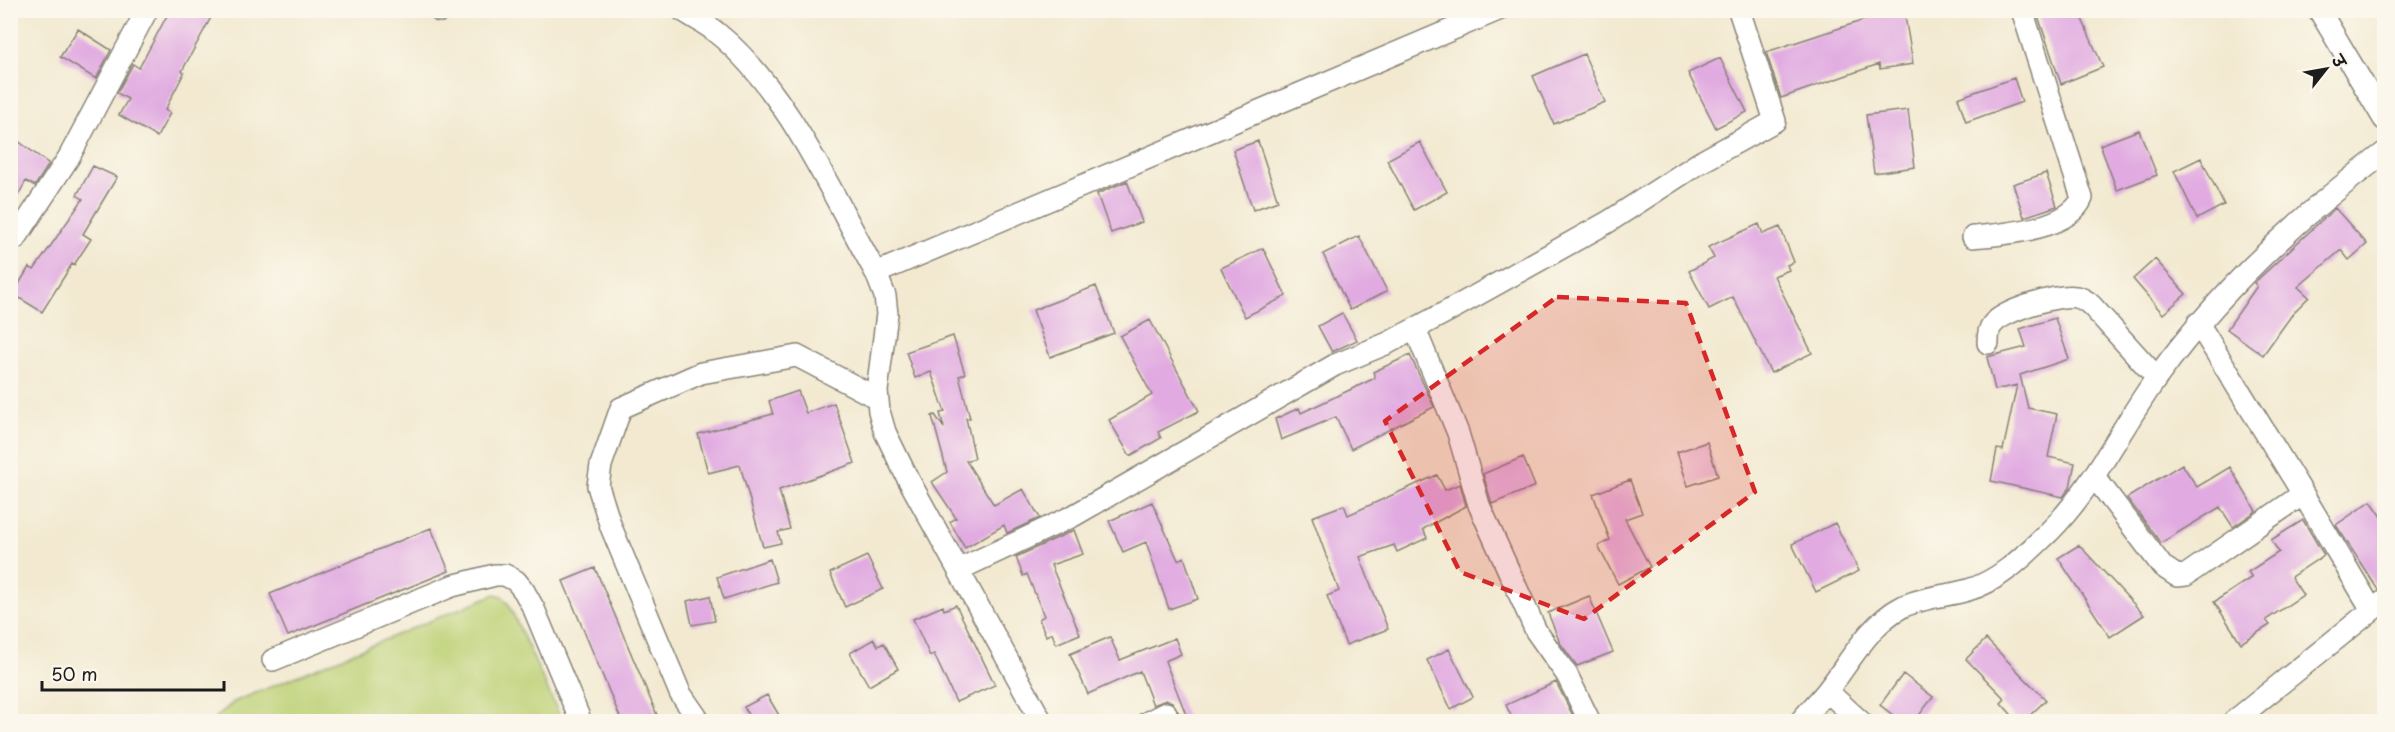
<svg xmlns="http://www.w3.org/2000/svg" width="2395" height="732" viewBox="0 0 2395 732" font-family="'Playpen Sans','Playpen Sans Deva',sans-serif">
<rect width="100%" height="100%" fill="#fbf7ec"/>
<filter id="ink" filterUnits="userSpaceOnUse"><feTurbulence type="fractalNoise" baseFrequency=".0167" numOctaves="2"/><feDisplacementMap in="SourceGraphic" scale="12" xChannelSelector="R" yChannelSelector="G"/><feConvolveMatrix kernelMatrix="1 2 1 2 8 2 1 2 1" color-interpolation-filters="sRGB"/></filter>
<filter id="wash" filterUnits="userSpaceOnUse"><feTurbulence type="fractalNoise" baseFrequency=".008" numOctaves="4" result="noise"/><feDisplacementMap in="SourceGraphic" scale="24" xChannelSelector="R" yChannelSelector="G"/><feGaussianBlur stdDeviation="1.35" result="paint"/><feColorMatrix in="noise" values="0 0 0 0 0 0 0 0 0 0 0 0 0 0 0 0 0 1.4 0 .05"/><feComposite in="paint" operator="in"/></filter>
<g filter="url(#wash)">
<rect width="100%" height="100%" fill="#f2e9d0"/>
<path fill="#bcd073" stroke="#6c7648" stroke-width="1.5" d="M495,594L502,596L509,605L562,721H212L234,702Z"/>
<g id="blocks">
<path fill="#e1abe1" d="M170,10H215L182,71L184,73L165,110L170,113L157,137L119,115L128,99L117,93L133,64L139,68Z
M1876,10H1904L1913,64L1880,69L1879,64L1781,98L1766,52L1877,16Z
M2036,10H2078L2103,67L2061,84Z
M78,29L111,50L96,79L60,57Z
M1584,54L1605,102L1554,124L1533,76Z
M1720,58L1747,112L1716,128L1688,73Z
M2014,78L2022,102L1966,122L1958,98Z
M1908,110L1915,167L1874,173L1866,115Z
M2139,130L2157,175L2117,190L2100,145Z
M10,135L49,164L35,186L26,181L10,210Z
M1258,141L1278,201L1253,210L1233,150Z
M1420,142L1447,192L1414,210L1387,160Z
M2201,158L2224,205L2197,219L2174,171Z
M93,166L117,177L83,234L91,239L74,265L72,264L42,312L13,294L29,267L34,270L83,199L77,195Z
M2046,173L2057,206L2024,217L2013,184Z
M1127,181L1142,222L1111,233L1097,194Z
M2335,208L2367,244L2349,260L2341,250L2298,287L2309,297L2294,312L2263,355L2227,329L2257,286L2254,283Z
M1759,224L1763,234L1780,227L1794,262L1787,265L1789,270L1774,276L1812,353L1771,373L1733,297L1709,309L1689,271L1714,258L1708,247Z
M1359,236L1387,291L1350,310L1323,254Z
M1263,248L1286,296L1245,317L1221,268Z
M2155,259L2186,294L2163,314L2133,279Z
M1096,286L1114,333L1050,357L1033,310Z
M1342,313L1357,340L1332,352L1318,326Z
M2055,318L2069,359L2020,375L2028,408L2057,414L2048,457L2075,463L2070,487L2063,497L1991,481L1997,449L2003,450L2017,385L1995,390L1987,357L2026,347L2020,329Z
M1150,320L1199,411L1158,432L1161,438L1130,456L1109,420L1152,395L1120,336Z
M953,336L965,374L959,376L970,418H966L975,458L966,461L994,505L1023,489L1040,518L1007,533L1004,525L965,548L950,522L956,518L932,482L947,472L932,416L935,415L944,428L940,413L945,412L931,372L915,378L906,352Z
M1410,355L1434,407L1351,449L1336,417L1281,440L1275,419L1299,408L1301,413L1375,378L1373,372Z
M798,391L806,413L834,403L855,463L779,490L790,529L778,532L781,543L763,547L740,465L708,473L698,434L773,414L769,401Z
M1707,442L1718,476L1688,486L1677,452Z
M1523,457L1535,486L1492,504L1483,474Z
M2182,464L2197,487L2230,467L2256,511L2233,527L2220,507L2161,543L2127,498Z
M1437,475L1445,490L1460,484L1466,506L1423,529L1427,538L1397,552L1394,545L1360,557L1388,629L1346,645L1327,596L1339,591L1312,517L1344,505L1348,515Z
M1630,480L1642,513L1625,519L1650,567L1618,584L1598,546L1610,540L1593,494Z
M2371,501L2385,521V589L2378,590L2336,525Z
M1152,502L1178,560L1184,557L1198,599L1169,609L1146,542L1123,552L1109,521Z
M2303,520L2324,555L2291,577L2303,595L2266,620L2270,625L2241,643L2214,602L2252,577L2248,572L2279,552L2271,540Z
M1835,523L1859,571L1816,592L1792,544Z
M431,528L449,571L288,636L270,594Z
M1074,530L1083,554L1051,565L1080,634L1056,644L1052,633L1046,636L1039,619L1044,616L1027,574L1023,576L1016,557Z
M2079,545L2144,615L2110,637L2058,558Z
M867,556L883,589L845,607L830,573Z
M770,559L777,582L724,599L717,577Z
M595,568L660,722H622L563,581Z
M710,596L715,621L692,625L687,601Z
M1589,596L1613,652L1577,666L1560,643L1548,613Z
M956,605L995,685L956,702L934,654L930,656L913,619L943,606L944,610Z
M1110,637L1120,660L1175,638L1181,654L1165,661L1189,722H1175L1179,713L1172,702L1166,700L1153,705L1140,671L1088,694L1070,654Z
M874,639L878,646L884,643L898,669L869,686L850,653Z
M1986,639L2046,700L2023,722H2018L2001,703L2005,699L1966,659Z
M1449,649L1473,697L1451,709L1427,660Z
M1903,674L1933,697L1914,722H1902L1880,705Z
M1556,682L1576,722H1514L1506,705Z
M767,695L783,722H752L744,707Z"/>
</g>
</g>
<g filter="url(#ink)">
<use href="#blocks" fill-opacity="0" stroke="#878276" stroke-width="1.5"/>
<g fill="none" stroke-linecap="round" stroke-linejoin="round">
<g stroke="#878276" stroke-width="24">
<path id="minor" d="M440,10V11
M682,10C694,18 707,24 717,33C787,89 832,195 876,273L885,296L887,314L877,391L879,411L885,432L906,475L1042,722
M2319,10L2384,119
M1973,237C2003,234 2069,230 2082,198L2022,10
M16,238L69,157L147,10
M876,273L1498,10
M2198,323L2303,494
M1415,329L1458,433L1479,505L1536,631L1567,675L1590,722
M1988,343C1988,338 1988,330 1992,325C2003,310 2059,294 2076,297C2083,298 2087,301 2092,306L2157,378
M2094,476L2162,566L2177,576L2186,575L2303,494L2372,610L2384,601
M960,569L1073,516L1335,365L1388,343L1450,310L1608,222L1699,163L1775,121L1739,10
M273,660L452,586L495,575H505L516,581L524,591L534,609L581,722
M1827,691L1861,722
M700,722L680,693L611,527L598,486L601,465L621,408L701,373L797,356L877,398
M1148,722L1166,713
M1800,722C1809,711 1819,701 1827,691C1850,662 1869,624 1902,607C1922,597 1948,596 1968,590C2000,581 2026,554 2049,532C2094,487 2121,427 2158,376C2220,291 2300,216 2384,153
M2233,722L2372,610"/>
</g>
<use href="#minor" stroke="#fff" stroke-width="21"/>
</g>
</g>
<path fill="#d62828" fill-opacity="0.2" stroke="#d62828" stroke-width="4.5" stroke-dasharray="12 8" stroke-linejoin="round" d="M1557,297L1686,303L1755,492L1584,619L1460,572L1385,421Z"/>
<rect width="2395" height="732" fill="none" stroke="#fbf7ec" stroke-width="36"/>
<g transform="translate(2326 69) rotate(59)" stroke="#fbf7ec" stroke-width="4.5" paint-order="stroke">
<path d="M0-4.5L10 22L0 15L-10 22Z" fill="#1c1c1c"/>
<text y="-9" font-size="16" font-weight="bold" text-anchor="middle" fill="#1c1c1c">उ</text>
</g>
<path d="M42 681v9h182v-9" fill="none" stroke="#1c1c1c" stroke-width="3"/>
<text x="51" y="681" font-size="18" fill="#1c1c1c" stroke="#fbf7ec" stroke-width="4.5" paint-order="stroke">50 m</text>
</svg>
